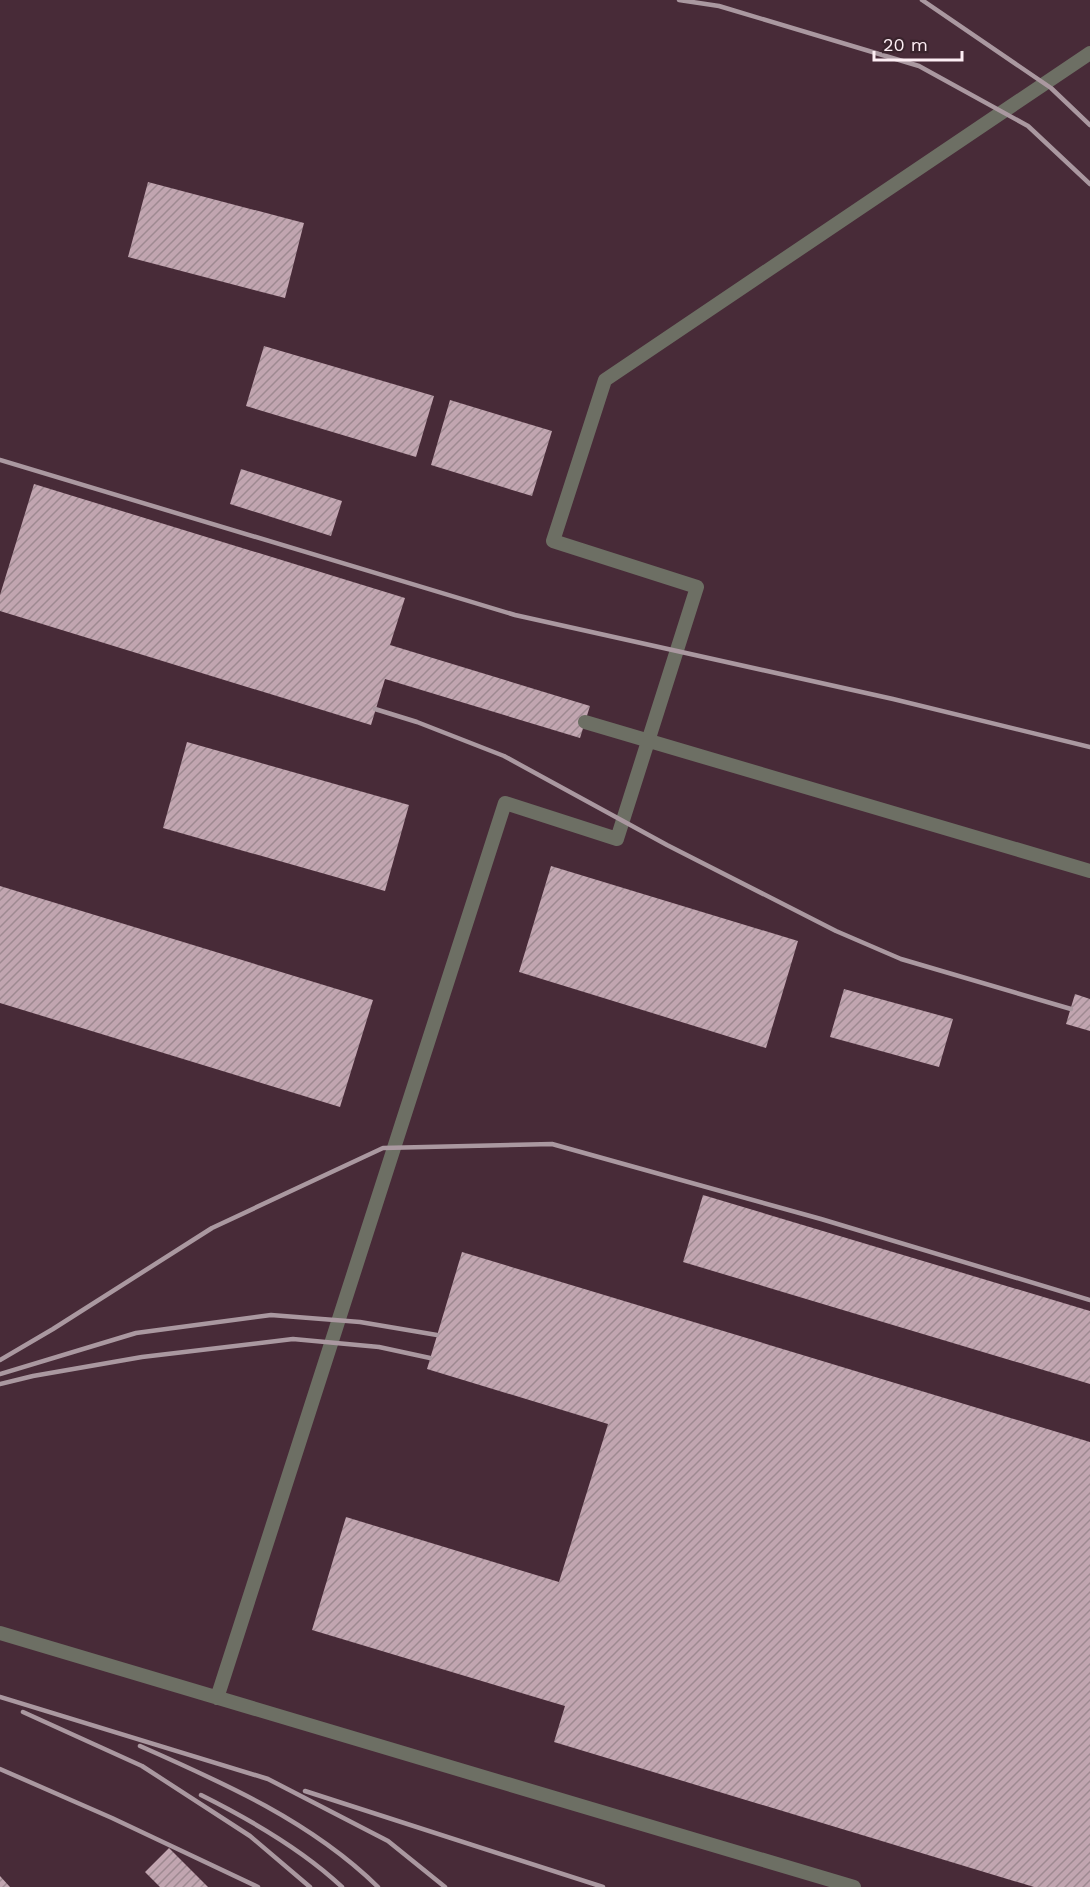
<svg xmlns="http://www.w3.org/2000/svg" width="1090" height="1887" viewBox="0 0 1090 1887" font-family="'Work Sans',sans-serif">
<defs>
<pattern id="building-hatch" width="6" height="6" patternUnits="userSpaceOnUse" patternTransform="scale(1.5)"><rect width="6" height="6" fill="#c1a5b0"/><path d="M-1 1l2-2M0 6l6-6M5 7l2-2" fill="none" stroke="#9e8991"/></pattern>
</defs>
<rect width="100%" height="100%" fill="#3a242d"/>
<path fill="#482b38" d="M0,0H1090V1887H0Z"/>
<path fill="url(#building-hatch)" d="M148,182L304,223L285,298L128,257Z
M264,346L434,396L416,457L246,406Z
M450,400L552,431L532,496L431,465Z
M241,469L342,501L331,536L230,504Z
M34,484L405,598L390,645L590,706L580,738L385,679L371,725L0,611V595Z
M187,742L409,805L385,891L163,828Z
M551,866L798,941L766,1048L519,972Z
M0,886L373,1000L340,1107L0,1003Z
M844,989L953,1019L939,1067L830,1037Z
M1075,994L1090,999V1031L1066,1024Z
M703,1195L1090,1311V1384L683,1262Z
M462,1252L1090,1442V1887H1034L554,1742L565,1706L312,1630L346,1517L559,1582L608,1424L427,1369Z
M169,1848L208,1887H160L145,1872Z
M0,1876L10,1887H0Z"/>
<g fill="none" stroke-linecap="round" stroke-linejoin="round">
<path stroke="#6d6f64" stroke-width="14" d="M585,722L1090,871
M0,1633L854,1887
M217,1698L505,803L617,839L697,587L553,541L605,380L1090,53"/>
<path stroke="#aa98a0" stroke-width="4.5" d="M679,0L719,6L919,66L1028,126L1090,184
M922,0L1051,88L1090,125
M0,460L515,615L893,699L1090,747
M375,709L417,722L504,756L667,845L836,931L901,959L1071,1009
M0,1360L53,1329L212,1228L383,1148L552,1144L821,1219L1090,1300
M0,1374L136,1333L271,1315L360,1322L437,1335
M0,1384L33,1376L142,1357L293,1339L379,1347L430,1358
M0,1697L268,1779L388,1841L445,1887
M23,1712L142,1766L250,1836L310,1887
M140,1746C224,1783 312,1822 378,1887
M0,1769L112,1818L258,1887
M305,1791L603,1887
M201,1795C249,1819 303,1850 342,1887"/>
</g>
<path d="M874 51v9h88v-9" fill="none" stroke="#fdeef4" stroke-width="3"/>
<text x="883" y="51" font-size="18" fill="#fdeef4" stroke="#3a242d" stroke-width="4.5" paint-order="stroke">20 m</text>
</svg>
